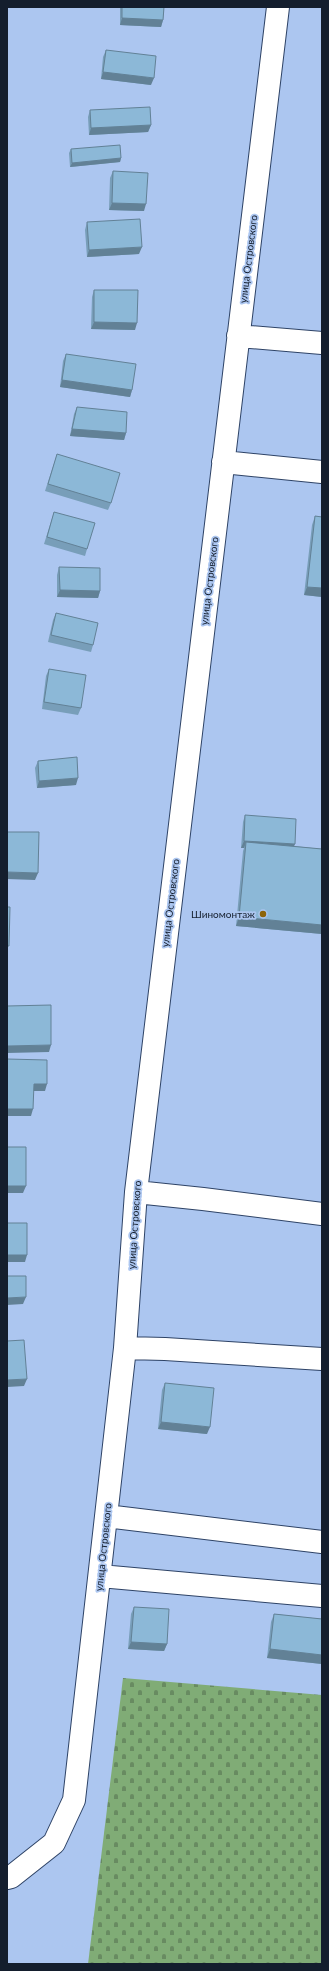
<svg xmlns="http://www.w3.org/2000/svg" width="329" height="1971" viewBox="0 0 329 1971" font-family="Lato,sans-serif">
<defs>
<pattern id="cemetery-stones" width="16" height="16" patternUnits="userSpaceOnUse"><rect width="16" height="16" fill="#80ac76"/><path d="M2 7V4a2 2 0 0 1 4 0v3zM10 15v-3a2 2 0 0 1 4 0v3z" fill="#688b61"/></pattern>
</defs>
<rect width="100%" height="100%" fill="#acc6f0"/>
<path fill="url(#cemetery-stones)" d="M123,1678L322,1695V1964H88Z"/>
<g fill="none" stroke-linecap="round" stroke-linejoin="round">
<g stroke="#2e4366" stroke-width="24">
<path id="minor" d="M238,336L322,343
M223,462L322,472
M136,1192L203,1199L322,1214
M125,1348L165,1349L322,1359
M106,1516L322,1542
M100,1576L322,1596
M7,1878L11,1877L54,1843L74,1800L125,1348L136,1192L278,7"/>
</g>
<use href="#minor" stroke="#fff" stroke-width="22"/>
</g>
<path fill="#789eb9" d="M120,7H164L163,20L161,27L120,25Z
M106,50L151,85L101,79L103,57Z
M90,110L151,125L148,132L89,135L88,117Z
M71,149L121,158L120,162L70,167L69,153Z
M113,171L144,211L109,210L110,178Z
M87,222L139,254L87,257L85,230Z
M94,290L135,330L91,329L92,297Z
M66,354L132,390L130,397L60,387L63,361Z
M77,407L126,433L124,440L70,436L74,414Z
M57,454L111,503L108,510L45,491Z
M54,512L87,549L85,556L44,544Z
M315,516L322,517V597L304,595L312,525Z
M59,567L100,591L98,598L57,597V575Z
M56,613L93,645L91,652L48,642L53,620Z
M49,669L81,708L78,715L42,709L46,676Z
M38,761L76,785L37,788L35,768Z
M245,815L294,846L322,849V934L236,926L243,851L244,848H241L243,822Z
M165,1383L207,1434L158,1429L162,1390Z
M134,1607L167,1644L164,1651L128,1649L131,1614Z
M274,1614L322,1619V1664L267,1658L271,1622Z"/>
<path fill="#628196" d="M122,18L163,20L161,27L120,25Z
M103,72L154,78L151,85L101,79Z
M151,125L148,132L89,135L91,128Z
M121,158L120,162L70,167L72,163Z
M112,203L146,204L144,211L109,210Z
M142,247L139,254L87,257L89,250Z
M94,322L137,323L135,330L91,329Z
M62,380L132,390L130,397L60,387Z
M72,429L126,433L124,440L70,436Z
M307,587L322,588V597L304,595Z
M60,590L100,591L98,598L57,597Z
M78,778L76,785L37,788L39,781Z
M244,841L295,844L292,851L246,842L244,848H241Z
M7,872L38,873L35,880L7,879Z
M239,917L322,925V934L236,926Z
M51,1045L49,1052L7,1053V1046Z
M34,1084H47L45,1091H31Z
M7,1109H33L31,1116H7Z
M7,1186H26L23,1193H7Z
M7,1255H27L25,1262H7Z
M26,1297L23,1304L7,1305V1298Z
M27,1379L24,1386L7,1387V1380Z
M161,1422L210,1427L207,1434L158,1429Z
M131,1642L167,1644L164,1651L128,1649Z
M270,1649L322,1655V1664L267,1658Z"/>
<path fill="#8cb8d7" stroke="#628196" d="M122,7H164L163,20L122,18Z
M106,50L156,56L154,78L103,72Z
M150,107L151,125L91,128L90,110Z
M120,145L121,158L72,163L71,149Z
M113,171L148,173L146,204L112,203Z
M140,219L142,247L89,250L87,222Z
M94,290H138L137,323L94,322Z
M66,354L136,364L132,390L62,380Z
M77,407L127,412L126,433L72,429Z
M57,454L120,473L111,503L48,484Z
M54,512L95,523L87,549L47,537Z
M315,516L322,517V588L307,587Z
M59,567L100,568V591L60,590Z
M56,613L98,623L93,645L51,635Z
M49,669L86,675L81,708L44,702Z
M77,757L78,778L39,781L38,761Z
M245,815L296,819L295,844L244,841Z
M7,832H39L38,873L7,872Z
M246,842L322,849V925L239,917Z
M7,907H10L9,946H7Z
M51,1005V1045L7,1046V1006Z
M7,1059L47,1060V1084H34L33,1109H7Z
M7,1147H26V1186H7Z
M7,1223H27V1255H7Z
M7,1276H26V1297L7,1298Z
M24,1340L27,1379L7,1380V1341Z
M165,1383L214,1388L210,1427L161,1422Z
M134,1607L169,1609L167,1644L131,1642Z
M274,1614L322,1619V1655L270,1649Z"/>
<circle fill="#8d6408" stroke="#acc6f0" stroke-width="1.5" cx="263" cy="914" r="4"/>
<g text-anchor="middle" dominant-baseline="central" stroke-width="3.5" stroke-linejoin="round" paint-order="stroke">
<g font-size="10" fill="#141e2d" stroke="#acc6f0">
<text transform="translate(248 259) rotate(-83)">улица Островского</text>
<text transform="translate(209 581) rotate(-83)">улица Островского</text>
<text transform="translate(170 903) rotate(-83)">улица Островского</text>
<text transform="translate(134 1225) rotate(-86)">улица Островского</text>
<text transform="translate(103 1547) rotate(-84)">улица Островского</text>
</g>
<g font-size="10" fill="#141e2d" stroke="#acc6f0" text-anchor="end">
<text x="255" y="914">Шиномонтаж</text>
</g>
</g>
<rect width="329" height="1971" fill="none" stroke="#141e2d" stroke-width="16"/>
</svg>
